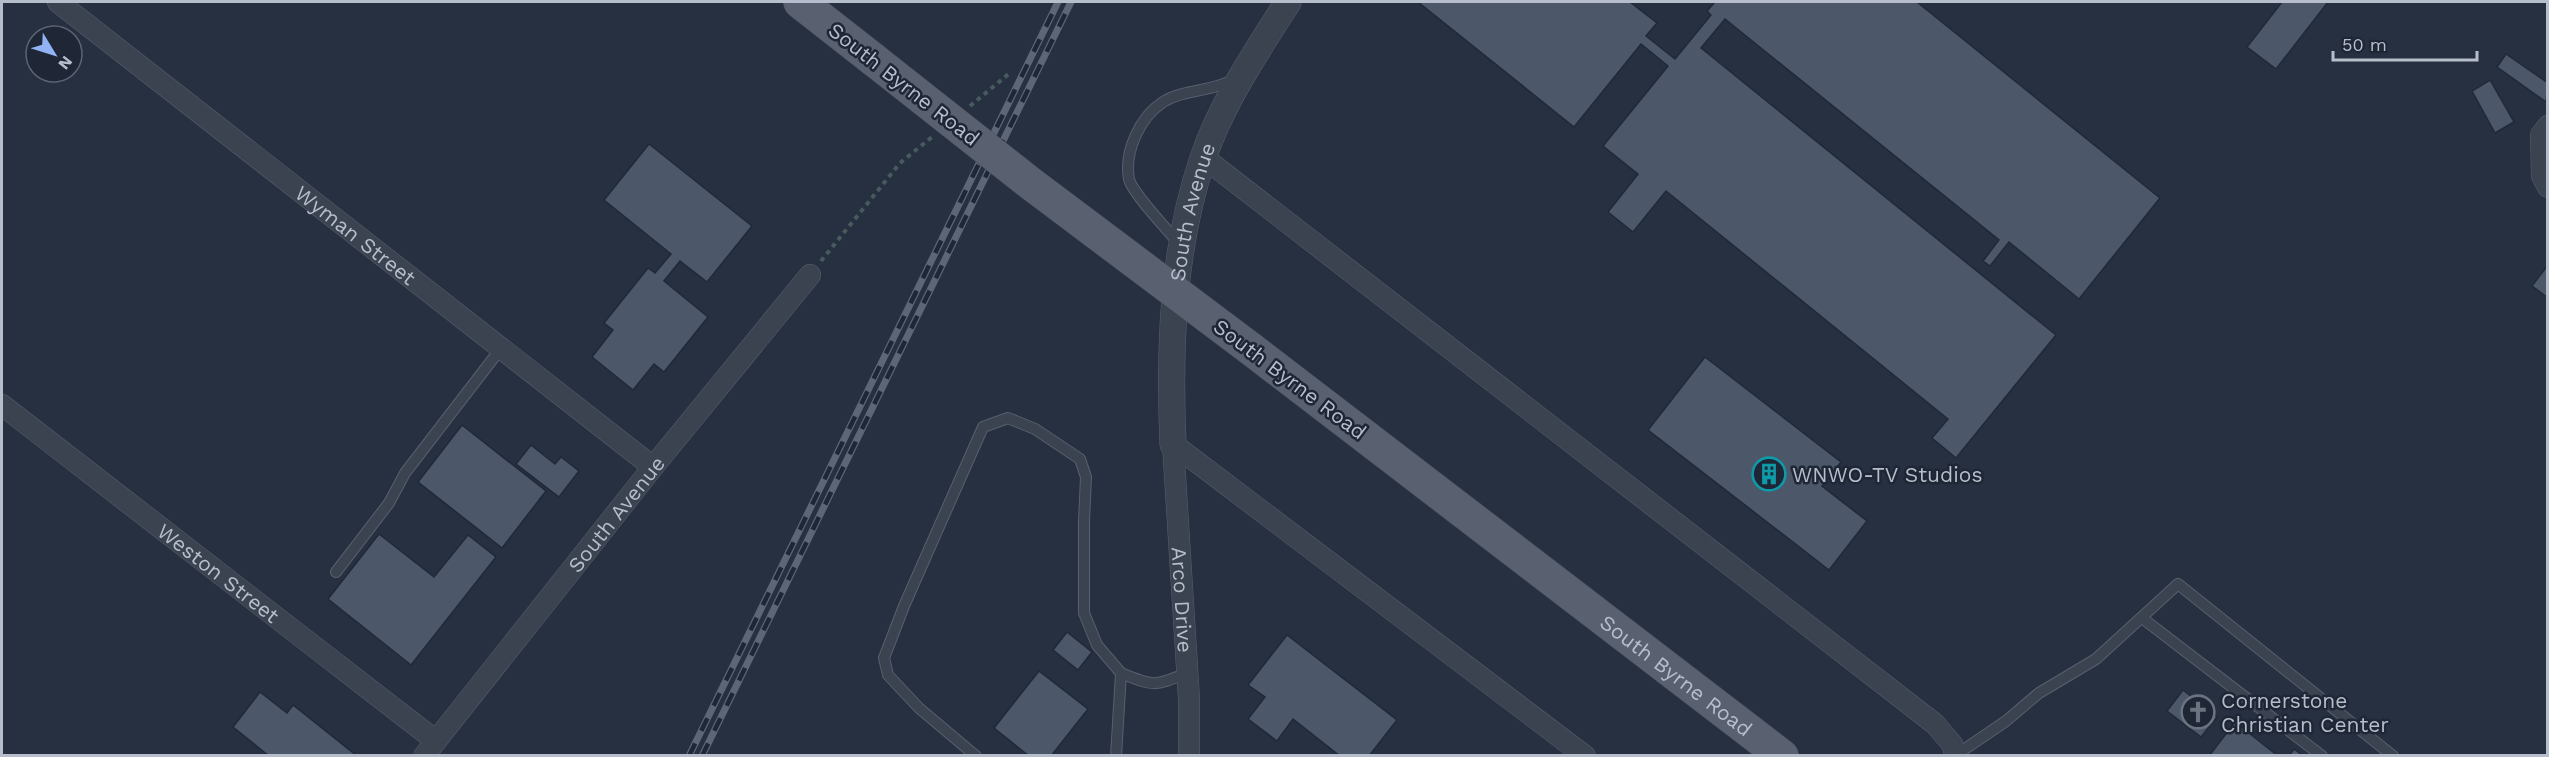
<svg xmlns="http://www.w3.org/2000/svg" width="2549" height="757" viewBox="0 0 2549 757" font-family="'Work Sans',sans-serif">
<rect width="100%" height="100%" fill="#263041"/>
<path fill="#4c576a" stroke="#212938" stroke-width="1.5" d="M1418,2H1630L1657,23L1646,36L1675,59L1711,15L1707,11L1715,2H1917L2160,198L2079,299L2009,242L1990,266L1983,261L1999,240L1725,19L1701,48L2056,335L1956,458L1932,438L1948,419L1666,191L1633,232L1608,212L1638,174L1603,146L1668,66L1641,44L1574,127Z
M2282,2H2328L2276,69L2247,47Z
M2506,54L2548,83L2546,102L2497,67Z
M2490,80L2514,122L2495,133L2472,91Z
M649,144L752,226L707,282L680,261L664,281L708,317L664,372L654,364L633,390L592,357L613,330L604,323L648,268L655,273L671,254L604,200Z
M2548,265V298L2532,286Z
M1705,357L1841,462L1822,486L1867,521L1829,570L1648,430Z
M462,425L546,491L502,548L418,482Z
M531,445L555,464L561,457L579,471L559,497L516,464Z
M379,534L434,577L468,535L496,557L411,665L328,599Z
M1067,632L1092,652L1078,670L1053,650Z
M1287,635L1397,720L1369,756H1340L1293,719L1277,741L1248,719L1265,697L1248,685Z
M1039,671L1088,709L1051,756H1029L994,728Z
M2183,690L2217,717L2201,737L2167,711Z
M260,692L287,713L293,705L357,756H269L233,727Z
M2235,722L2278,756H2209Z
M2294,749L2303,756H2289Z"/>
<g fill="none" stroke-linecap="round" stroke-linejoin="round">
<g stroke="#58606e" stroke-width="12">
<path id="service" d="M1180,245C1169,231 1132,193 1129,179C1124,151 1140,117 1163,102C1184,89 1211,92 1233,80
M336,572L389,503L405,473L502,347
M2142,618L2322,756
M1956,755L2006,721L2039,693L2096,659L2178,584L2393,756
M976,756L919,708L888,675L884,658L904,606L983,427L1008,418L1035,429L1080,459L1086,477L1084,521V613L1097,645L1121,673
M1116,756L1121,673C1154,687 1155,686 1187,673"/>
</g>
<g stroke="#58606e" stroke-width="22">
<g id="minor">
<path id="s1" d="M58,2L653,467"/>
<path d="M2548,126L2541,135L2542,176L2548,187"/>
<path d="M1203,157L1935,724L1952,744L1956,756"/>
<path id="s2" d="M2,405L436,741"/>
<path d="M1173,444L1585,756"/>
<path id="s3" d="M1173,444L1189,699V756"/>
<path id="s4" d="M424,756L653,467L810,275"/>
</g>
</g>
<g stroke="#58606e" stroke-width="27">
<g id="tertiary">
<path id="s5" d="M1173,444C1169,349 1172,249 1203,158C1222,102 1257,51 1288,2"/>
</g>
</g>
<g stroke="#444b5a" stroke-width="34">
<g id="primary">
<path d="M800,2L874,60"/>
<path id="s6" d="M1251,349L1782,756"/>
</g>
</g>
<path stroke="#475a5e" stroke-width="4" stroke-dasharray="4.5 4.5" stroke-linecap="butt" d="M970,106L1011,72
M821,261L900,163L932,137"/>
<use href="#service" stroke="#3b4250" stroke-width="10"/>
<use href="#minor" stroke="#3b4250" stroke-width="21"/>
<use href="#tertiary" stroke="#3b4250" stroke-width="26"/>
<use href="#primary" stroke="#596170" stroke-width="33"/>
<g stroke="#5d6677" stroke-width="7">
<path id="rail" d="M689,756L1058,2
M702,756L1071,2"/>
</g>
<use href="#rail" stroke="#1f2736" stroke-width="4.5" stroke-dasharray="14" stroke-linecap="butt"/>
<g stroke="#444b5a" stroke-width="34" stroke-linecap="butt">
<path id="primary-bridge" d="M874,60L1030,183L1251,349"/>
</g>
<use href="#primary-bridge" stroke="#596170" stroke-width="33"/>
</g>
<defs>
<g id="building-ring" transform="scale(1.725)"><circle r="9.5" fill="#1f2736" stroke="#0f9aa8" stroke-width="1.5"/><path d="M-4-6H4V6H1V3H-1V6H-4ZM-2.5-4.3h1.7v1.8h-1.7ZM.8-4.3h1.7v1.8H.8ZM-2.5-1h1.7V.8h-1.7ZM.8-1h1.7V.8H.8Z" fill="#0f9aa8"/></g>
<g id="church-ring" transform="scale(1.725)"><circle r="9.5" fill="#1f2736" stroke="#6b7280" stroke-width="1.5"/><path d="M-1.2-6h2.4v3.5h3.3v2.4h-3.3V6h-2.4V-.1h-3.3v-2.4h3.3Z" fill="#6b7280"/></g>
</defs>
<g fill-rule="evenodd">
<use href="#building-ring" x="1769" y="474"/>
<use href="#church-ring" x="2198" y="712"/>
</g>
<g text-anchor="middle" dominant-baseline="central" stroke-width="5" stroke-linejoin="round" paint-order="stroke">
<g font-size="21" fill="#b7becb" stroke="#1f2736">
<text transform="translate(904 84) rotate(38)">South Byrne Road</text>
<text stroke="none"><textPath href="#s5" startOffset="234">South Avenue</textPath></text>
<text stroke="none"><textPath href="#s1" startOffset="378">Wyman Street</textPath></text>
<text transform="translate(1290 379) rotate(37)">South Byrne Road</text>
<text stroke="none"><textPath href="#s4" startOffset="309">South Avenue</textPath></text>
<text stroke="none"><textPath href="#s2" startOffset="274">Weston Street</textPath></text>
<text stroke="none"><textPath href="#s3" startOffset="156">Arco Drive</textPath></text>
<text stroke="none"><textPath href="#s6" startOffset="536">South Byrne Road</textPath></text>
</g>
<g font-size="21" fill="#b7becb" stroke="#1f2736" text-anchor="start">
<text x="1792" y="474">WNWO-TV Studios</text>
<text x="2221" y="700">Cornerstone<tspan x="2221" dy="24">Christian Center</tspan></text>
</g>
</g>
<rect width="2549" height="757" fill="none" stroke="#b7becb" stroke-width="6"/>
<g transform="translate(54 54) rotate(128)"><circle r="28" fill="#1f2736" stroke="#5c6372" stroke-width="1.5"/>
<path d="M0-4.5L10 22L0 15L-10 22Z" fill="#91b3f6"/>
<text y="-9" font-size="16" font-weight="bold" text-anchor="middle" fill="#b7becb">N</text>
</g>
<path d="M2333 51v9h144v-9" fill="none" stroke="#b7becb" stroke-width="3"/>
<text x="2342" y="51" font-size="18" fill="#b7becb" stroke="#1f2736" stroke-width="4.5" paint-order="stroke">50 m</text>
</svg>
